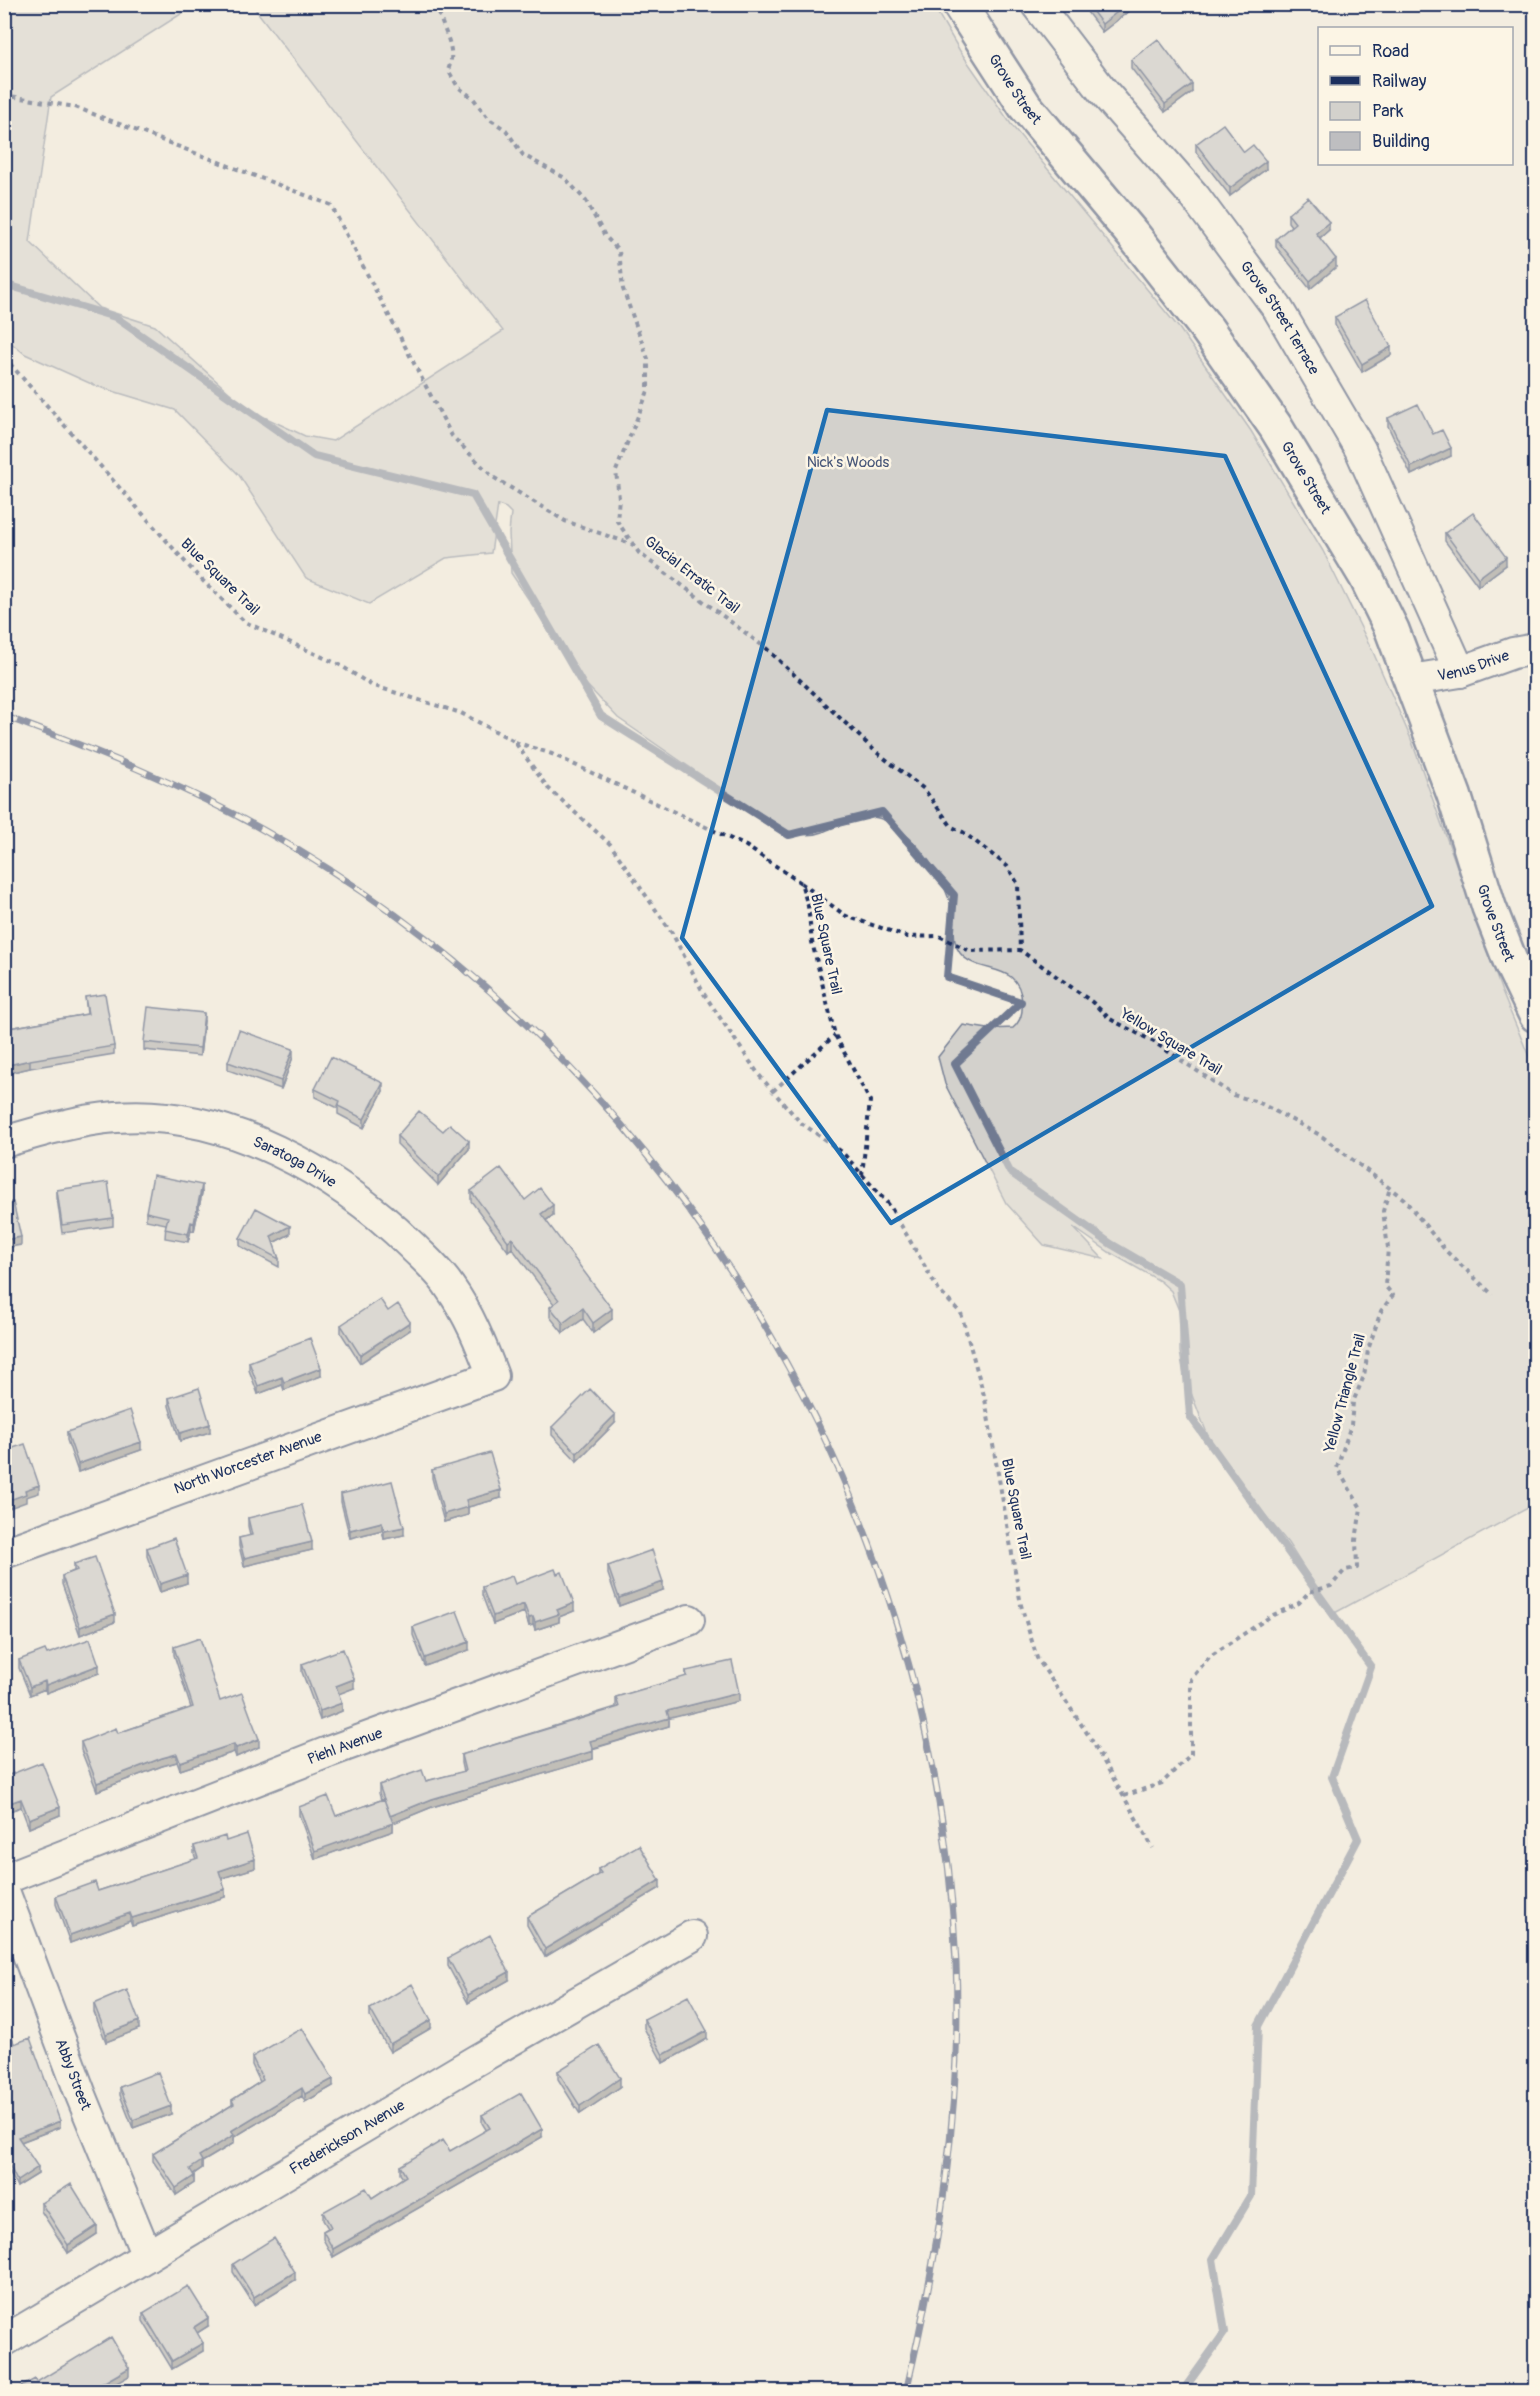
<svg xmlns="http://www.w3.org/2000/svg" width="1540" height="2396" viewBox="0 0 1540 2396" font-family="Pangolin,sans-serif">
<rect width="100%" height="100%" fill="#f3ede0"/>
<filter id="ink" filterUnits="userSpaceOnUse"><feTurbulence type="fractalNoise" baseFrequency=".0167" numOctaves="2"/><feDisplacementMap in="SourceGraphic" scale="12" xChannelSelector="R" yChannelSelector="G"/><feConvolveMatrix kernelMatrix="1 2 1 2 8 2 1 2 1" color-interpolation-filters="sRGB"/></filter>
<g filter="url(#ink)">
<path fill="#d3d1cc" stroke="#778095" stroke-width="1.5" d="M4,5H195L51,97L30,242L99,308L155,326L249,410L305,436L333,441L503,331L252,5H933L960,51L1013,127L1179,328L1251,431L1323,551L1373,652L1411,739L1502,992L1535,1071V1504L1333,1614L1288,1543L1226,1467L1210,1441L1184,1375L1180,1352V1313L1171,1291L1160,1281L1109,1252L1073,1227L1103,1259L1044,1245L1006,1203L945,1084L938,1057L963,1025L988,1029L1013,1028C1020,1022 1023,1013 1022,1003C1020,959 979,977 960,953C951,941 956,926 953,913C945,878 919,840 888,822C867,809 843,824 823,832C808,838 793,833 778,828L618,718L583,681L511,573L509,533L511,513L506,508L498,505L491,553L446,558L369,604L306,578L239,475L175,410L96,386L25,354L5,338Z"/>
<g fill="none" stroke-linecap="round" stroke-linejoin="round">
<path stroke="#707a91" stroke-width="8" d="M4,284L115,317L314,456L473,495L601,716L789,835L882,812L954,895L947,977L1021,1002L955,1064L1010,1172L1111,1244L1180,1284L1190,1416L1371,1667L1332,1777L1358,1839L1258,2026L1251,2196L1213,2259L1225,2332L1182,2392"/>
<g stroke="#1b2f5e" stroke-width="34">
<g id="minor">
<path id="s1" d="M1036,4L1101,89L1195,197L1278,309L1360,449L1460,672"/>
<path id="s2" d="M1411,680L1460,672L1513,653L1536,649"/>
<path id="s3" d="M4,1142C41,1131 78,1120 116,1117C224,1108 338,1173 412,1246C425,1259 439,1271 449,1286C469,1314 481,1344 493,1376L4,1553"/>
<path id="s4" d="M4,1879L328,1752L689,1620"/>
<path id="s5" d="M4,1891L81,2095L147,2256"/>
<path id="s6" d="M4,2341L475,2061L692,1936"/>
</g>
</g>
<g stroke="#1b2f5e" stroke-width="38">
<g id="primary">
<path id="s7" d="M959,4L1025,106L1134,236L1207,329L1275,426L1366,577L1392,630L1454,795L1489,907L1511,963L1536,1015"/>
</g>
</g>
<path stroke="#1b2f5e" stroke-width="4" stroke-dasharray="4.5 4.5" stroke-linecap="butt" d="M438,4C439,29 459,45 448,70L458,87L473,98L488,118L506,130L523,155L565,178L586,201L605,236L619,251L623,289L648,359V391L616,471L619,498L617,521L639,553L767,649L875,751L924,789L952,827L963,832L1007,866L1018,884L1020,950
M4,95L75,107L331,205L452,436L493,477L565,521L634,545
M4,357L195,573L245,622L340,665L371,685L461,713L514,741L548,788L610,844L672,933L704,994L759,1075L800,1122L842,1152L890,1206L939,1291L961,1313L985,1399L1021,1605L1037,1658L1091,1739L1153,1848
M515,742L552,754L746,846L801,883L808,906L812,942L835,1035L870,1101L862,1175
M801,883L846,916L908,937L939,936L970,951L1020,950L1092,1002L1110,1019L1154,1042L1233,1095L1258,1102L1320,1135L1404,1199L1446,1251L1493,1295
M773,1091L835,1035
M1124,1796L1162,1783L1191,1754V1679L1210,1656L1271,1616L1299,1603L1309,1592L1331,1586L1345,1570L1357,1568L1356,1540L1361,1508L1337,1468L1351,1425L1353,1402L1364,1376L1368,1350L1381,1311L1393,1295L1385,1286L1388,1248L1383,1211L1390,1188"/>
<use href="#minor" stroke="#fcf5e5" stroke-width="30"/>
<use href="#primary" stroke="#fcf5e5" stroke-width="33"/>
<g stroke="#1b2f5e" stroke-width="7">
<path id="rail" d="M4,716C93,749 183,785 265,831C670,1058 936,1501 956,1963C962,2108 939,2251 906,2392"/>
</g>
<use href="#rail" stroke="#fcf5e5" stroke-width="4.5" stroke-dasharray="14" stroke-linecap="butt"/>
</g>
<path fill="#a3a3a5" stroke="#1b2f5e" stroke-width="1.5" d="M1081,4H1129V11L1102,32Z
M1131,60L1192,92L1165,112L1131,68Z
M1196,144L1244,152L1266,169L1230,196L1196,152Z
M1288,214L1329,230L1320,238L1336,267L1310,289L1276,247V239L1291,226L1288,222Z
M1335,317L1391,355L1362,372L1335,325Z
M1388,418L1433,434L1451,456L1411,475L1388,426Z
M1445,533L1506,565L1478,586L1445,541Z
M85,997L114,1046V1054L30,1068L4,1074V1029L87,1014Z
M204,1021L200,1056L144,1050V1042Z
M293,1057L281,1089L228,1070V1062Z
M315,1089L383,1091L364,1128L338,1114V1108L315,1097Z
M443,1131L469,1149L438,1185L397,1144V1136Z
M57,1190L113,1218V1226L62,1233L57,1198Z
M471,1191L525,1200L553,1215L546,1221L612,1319L593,1333L583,1319L563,1333L550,1317V1307L554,1304L512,1248L508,1251L471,1201Z
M202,1193L194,1231L191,1230L188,1242L165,1238L166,1224L146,1220V1212Z
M290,1234L273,1243L279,1259V1267L240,1246V1238Z
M388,1311L410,1330L360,1363L341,1333V1325Z
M249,1362L321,1376L284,1390L282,1385L258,1394L249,1370Z
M169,1398L210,1432L180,1441L169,1406Z
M615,1423L577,1461L552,1435V1427Z
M67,1432L141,1450L78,1472L67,1440Z
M432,1470L501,1498L468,1507V1515L444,1522L432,1478Z
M341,1494L404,1535L384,1539L382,1530L350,1538L341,1502Z
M248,1518L312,1550L244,1566L239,1546V1538L250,1536L248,1526Z
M147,1548L187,1583L160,1592L147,1556Z
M74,1564L115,1622L80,1635L62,1584V1576L74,1571Z
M608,1566L663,1590L619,1606L608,1574Z
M515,1584L574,1611L559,1617V1622L535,1630L533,1625L529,1626L524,1612L493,1624L482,1595V1587Z
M413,1627L469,1650L425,1666L413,1635Z
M174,1647L259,1747L236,1757L234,1752L180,1770L177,1762L162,1766L97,1791L81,1750V1742L118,1733L191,1708L174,1655Z
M47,1654L99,1673L46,1693L45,1689L30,1695L19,1668V1660Z
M302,1664L354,1688L338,1694L342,1711L320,1720L302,1672Z
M686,1671L739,1701L669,1718V1726L592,1749L593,1759L432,1807L393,1823V1831L315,1859L299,1815V1807L336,1816L381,1800L379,1793V1785L426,1781L463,1772L461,1763V1755L616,1707V1697L686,1677Z
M4,1777L60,1815L29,1828L21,1807L4,1813Z
M226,1841L255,1868L222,1878L225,1897L132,1926L130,1921L70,1943L56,1904V1896L98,1891L196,1859L194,1854V1846Z
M598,1869L660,1888L545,1957L527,1925V1917L598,1875Z
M448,1958L509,1980L468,2003L448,1966Z
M94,2004L139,2029L106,2042L94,2012Z
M4,2009L14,2044L60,2127L21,2142L38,2174L17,2187L4,2160Z
M370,2009L431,2028L390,2052L370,2017Z
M644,2019L707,2039L663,2063L644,2028Z
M252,2057L333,2086L305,2102L302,2096L234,2137V2143L202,2162V2168L194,2174V2183L176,2195L153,2161V2154L232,2105V2100L260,2082L252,2065Z
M558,2071L620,2087L580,2114L558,2079Z
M120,2087L171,2114L133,2128L120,2095Z
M482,2115L542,2137L333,2257L323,2239V2231L328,2228L323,2220V2212L372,2198L403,2178L400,2174V2166L450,2151L487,2131L482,2123Z
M41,2203L97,2234L68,2253L41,2211Z
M233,2264L295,2280L254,2305L233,2272Z
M143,2313L208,2326L197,2333L203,2351L172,2369L143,2321Z"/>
<path fill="#858586" stroke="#1b2f5e" stroke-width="1.5" d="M1127,4H1129V11L1102,32V24Z
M1192,84V92L1165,112V104Z
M1266,161V169L1230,196V188Z
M1329,222V230L1316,241V233Z
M1336,259V267L1310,289V281Z
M1391,347V355L1362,372V364Z
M1451,448V456L1411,475V467Z
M1506,557V565L1478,586V578Z
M204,1013V1021L200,1056V1048Z
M293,1049V1057L281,1089V1081Z
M30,1060V1068L4,1074V1066Z
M383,1083V1091L364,1128V1119Z
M469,1141V1149L438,1185V1177Z
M202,1185V1193L194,1231V1223Z
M553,1205V1215L541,1224V1214Z
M191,1222V1230L188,1242V1234Z
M290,1226V1234L271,1244V1236Z
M21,1237V1245L4,1248V1240Z
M512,1238V1248L508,1251V1241Z
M583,1308V1319L563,1333V1323Z
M612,1309V1319L593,1333V1323Z
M410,1322V1330L360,1363V1355Z
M321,1368V1376L284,1390V1382Z
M282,1377V1385L258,1394V1386Z
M615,1415V1423L577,1461V1453Z
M210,1424V1432L180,1441V1433Z
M141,1442V1450L78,1472V1464Z
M39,1485V1493L26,1497V1502L4,1510V1502L25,1490Z
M501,1490V1498L468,1507V1515L444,1522V1514L466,1500Z
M382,1522V1530L350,1538V1530Z
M404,1527V1535L384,1539V1531Z
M312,1542V1550L244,1566V1558Z
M187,1575V1583L160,1592V1584Z
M663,1582V1590L619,1606V1598Z
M574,1603V1611L559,1617V1622L535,1630V1622L557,1610Z
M524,1604V1612L493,1624V1616Z
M115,1614V1622L80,1635V1627Z
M533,1617V1625L529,1626V1618Z
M469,1642V1650L425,1666V1658Z
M99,1665V1673L46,1693V1685Z
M354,1679V1688L336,1695V1686Z
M45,1681V1689L30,1695V1687Z
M739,1693V1701L667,1719V1711Z
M342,1703V1711L320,1720V1711Z
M669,1718V1726L590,1749V1741Z
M259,1739V1747L236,1757V1748Z
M234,1744V1752L180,1770V1762Z
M593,1751V1759L432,1807L393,1823V1831L315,1859V1851L390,1816L432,1799Z
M177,1754V1762L162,1766L97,1791V1783L162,1758Z
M21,1799V1807L4,1813V1805Z
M60,1807V1815L29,1828V1819Z
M255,1859V1868L219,1879V1871Z
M660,1880V1888L545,1957V1949Z
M225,1889V1897L132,1926V1918Z
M130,1913V1921L70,1943V1935Z
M509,1972V1980L468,2003V1995Z
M431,2020V2028L390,2052V2044Z
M139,2021V2029L106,2042V2034Z
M707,2031V2039L663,2063V2055Z
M620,2078V2087L580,2114V2106Z
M333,2079V2086L305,2102V2094Z
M302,2088V2096L234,2137V2143L202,2162V2168L190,2176V2169L199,2156L231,2131Z
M171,2106V2114L133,2128V2120Z
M60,2121V2127L18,2143V2137Z
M542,2129V2137L333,2257V2249Z
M38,2167V2174L17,2187V2181Z
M194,2176V2183L176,2195V2188Z
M97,2226V2234L68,2253V2245Z
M295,2272V2280L254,2305V2297Z
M208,2318V2326L194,2335V2327Z
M203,2343V2351L172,2369V2361Z
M129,2368V2376L103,2391H89Z"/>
<path fill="#bebec0" stroke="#1b2f5e" stroke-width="1.5" d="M1087,4H1127L1102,24Z
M1158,39L1192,84L1165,104L1131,60Z
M1223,124L1244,152L1253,145L1266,161L1230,188L1196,144Z
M1308,197L1329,222L1316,233L1336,259L1310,281L1276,239L1295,223L1288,214Z
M1365,300L1391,347L1362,364L1335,317Z
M1418,404L1433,434L1442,430L1451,448L1411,467L1388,418Z
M1473,513L1506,557L1478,578L1445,533Z
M105,994L114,1046L30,1060L4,1066V1029L88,1014L85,997Z
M148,1007L204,1013L200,1048L144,1042Z
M239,1030L293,1049L281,1081L228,1062Z
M331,1057L383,1083L364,1119L338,1106L340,1101L315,1089Z
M419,1111L443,1131L450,1124L469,1141L438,1177L397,1136Z
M501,1168L525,1200L540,1188L553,1205L541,1214L612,1309L593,1323L583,1308L563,1323L550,1307L559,1300L512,1238L508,1241L471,1191Z
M153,1175L202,1185L194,1223L191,1222L188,1234L165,1229L168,1217L146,1212Z
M108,1182L113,1218L62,1225L57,1190Z
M13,1202L21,1237L4,1240V1203Z
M256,1208L290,1226L271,1236L279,1259L240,1238Z
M380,1299L388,1311L398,1304L410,1322L360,1355L341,1325Z
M310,1338L321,1368L284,1382L282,1377L258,1386L249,1362Z
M199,1388L210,1424L180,1433L169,1398Z
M590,1389L615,1415L577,1453L552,1427Z
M130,1410L141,1442L78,1464L67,1432Z
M25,1444L39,1485L25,1490L26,1494L4,1502V1451Z
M490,1453L501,1490L466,1500L468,1507L444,1514L432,1470Z
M392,1481L404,1527L384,1531L382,1522L350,1530L341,1494Z
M302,1505L312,1542L244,1558L239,1538L252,1535L248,1518Z
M174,1538L187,1575L160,1584L147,1548Z
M652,1550L663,1582L619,1598L608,1566Z
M95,1557L115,1614L80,1627L62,1576L77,1570L74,1564Z
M555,1569L557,1574L562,1572L574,1603L557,1610L559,1614L535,1622L533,1617L529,1618L524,1604L493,1616L482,1587L512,1576L515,1584Z
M457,1611L469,1642L425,1658L413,1627Z
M200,1638L220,1701L242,1693L259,1739L236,1748L234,1744L180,1762L177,1754L162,1758L97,1783L81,1742L116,1728L118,1733L193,1707L174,1647Z
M90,1639L99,1665L46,1685L45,1681L30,1687L19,1660L45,1650L47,1654Z
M343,1649L354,1679L336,1686L342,1703L320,1711L302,1664Z
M732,1661L739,1693L667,1711L669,1718L590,1741L593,1751L432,1799L390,1816L379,1785L422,1770L426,1781L465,1771L461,1755L619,1707L616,1697L687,1676L686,1671Z
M42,1762L60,1807L29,1819L21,1799L4,1805V1777Z
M328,1796L336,1816L384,1799L393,1823L315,1851L299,1807Z
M247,1834L255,1859L219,1871L225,1889L132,1918L130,1913L70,1935L56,1896L95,1882L98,1891L198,1858L194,1846L225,1836L226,1841Z
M639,1845L660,1880L545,1949L527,1917L601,1873L598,1869Z
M490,1935L509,1972L468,1995L448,1958Z
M412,1984L431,2020L390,2044L370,2009Z
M127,1990L139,2021L106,2034L94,2004Z
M688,1996L707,2031L663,2055L644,2019Z
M4,2009L14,2044L30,2038L60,2121L18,2137L38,2167L17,2181L4,2154Z
M302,2028L333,2079L305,2094L302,2088L231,2131L234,2135L199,2156L202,2161L190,2169L194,2176L176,2188L153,2154L234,2104L232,2100L263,2080L252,2057Z
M599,2045L620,2078L580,2106L558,2071Z
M158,2072L171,2106L133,2120L120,2087Z
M521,2093L542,2129L333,2249L323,2231L331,2227L323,2212L366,2188L372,2198L406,2176L400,2166L443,2140L450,2151L490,2128L482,2115Z
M71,2184L97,2226L68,2245L41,2203Z
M274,2238L295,2272L254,2297L233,2264Z
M188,2286L208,2318L194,2327L203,2343L172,2361L143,2313Z
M111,2337L129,2368L89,2391H13L35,2379L37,2382Z"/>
</g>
<path d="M0 0H1540V2396H0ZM827,410L1225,456L1432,906L891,1223L682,938Z" fill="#f3ede0" fill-opacity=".55" fill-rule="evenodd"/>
<path fill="none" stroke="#1f6fb2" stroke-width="4.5" stroke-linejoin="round" d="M827,410L1225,456L1432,906L891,1223L682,938Z"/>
<g text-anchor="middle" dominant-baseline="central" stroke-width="5" stroke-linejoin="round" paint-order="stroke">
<g font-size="15" fill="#1b2f5e" stroke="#fcf5e5">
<text stroke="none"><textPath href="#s7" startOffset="102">Grove Street</textPath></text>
<text stroke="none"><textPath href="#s1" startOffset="398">Grove Street Terrace</textPath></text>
<text stroke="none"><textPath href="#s7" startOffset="588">Grove Street</textPath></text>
<text transform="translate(692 575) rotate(38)">Glacial Erratic Trail</text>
<text transform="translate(220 577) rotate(44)">Blue Square Trail</text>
<text stroke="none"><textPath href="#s2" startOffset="64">Venus Drive</textPath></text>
<text stroke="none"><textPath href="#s7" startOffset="1074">Grove Street</textPath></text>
<text transform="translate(826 944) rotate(78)">Blue Square Trail</text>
<text transform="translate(1171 1042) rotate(31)">Yellow Square Trail</text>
<text stroke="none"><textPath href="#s3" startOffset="302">Saratoga Drive</textPath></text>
<text transform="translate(1345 1393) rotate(-75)">Yellow Triangle Trail</text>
<text transform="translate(248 1463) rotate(-20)">North Worcester Avenue</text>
<text transform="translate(1016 1509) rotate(79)">Blue Square Trail</text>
<text stroke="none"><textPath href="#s4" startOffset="366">Piehl Avenue</textPath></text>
<text stroke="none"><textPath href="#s5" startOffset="196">Abby Street</textPath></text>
<text stroke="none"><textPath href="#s6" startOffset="399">Frederickson Avenue</textPath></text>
</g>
<g font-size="15" fill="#49587a" stroke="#fcf5e5">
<text x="848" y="462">Nick's Woods</text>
</g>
</g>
<rect width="1540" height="2396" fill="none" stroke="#fcf5e5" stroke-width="24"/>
<rect x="12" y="12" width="1516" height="2372" fill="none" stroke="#1b2f5e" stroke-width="2" filter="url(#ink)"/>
<rect x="1318" y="27" width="195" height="138" fill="#fcf5e5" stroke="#a2a6af" stroke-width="1.5"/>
<rect x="1330" y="46" width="30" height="9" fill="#fcf5e5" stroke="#a2a6af" stroke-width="1.5"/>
<text x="1372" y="57" font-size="18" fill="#1b2f5e">Road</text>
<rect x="1330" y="76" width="30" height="9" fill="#1b2f5e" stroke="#a2a6af" stroke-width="1.5"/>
<text x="1372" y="87" font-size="18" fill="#1b2f5e">Railway</text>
<rect x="1330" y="102" width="30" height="18" fill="#d3d1cc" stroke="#a2a6af" stroke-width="1.5"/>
<text x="1372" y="117" font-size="18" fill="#1b2f5e">Park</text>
<rect x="1330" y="132" width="30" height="18" fill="#bebec0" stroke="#a2a6af" stroke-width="1.5"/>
<text x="1372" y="147" font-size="18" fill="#1b2f5e">Building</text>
</svg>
